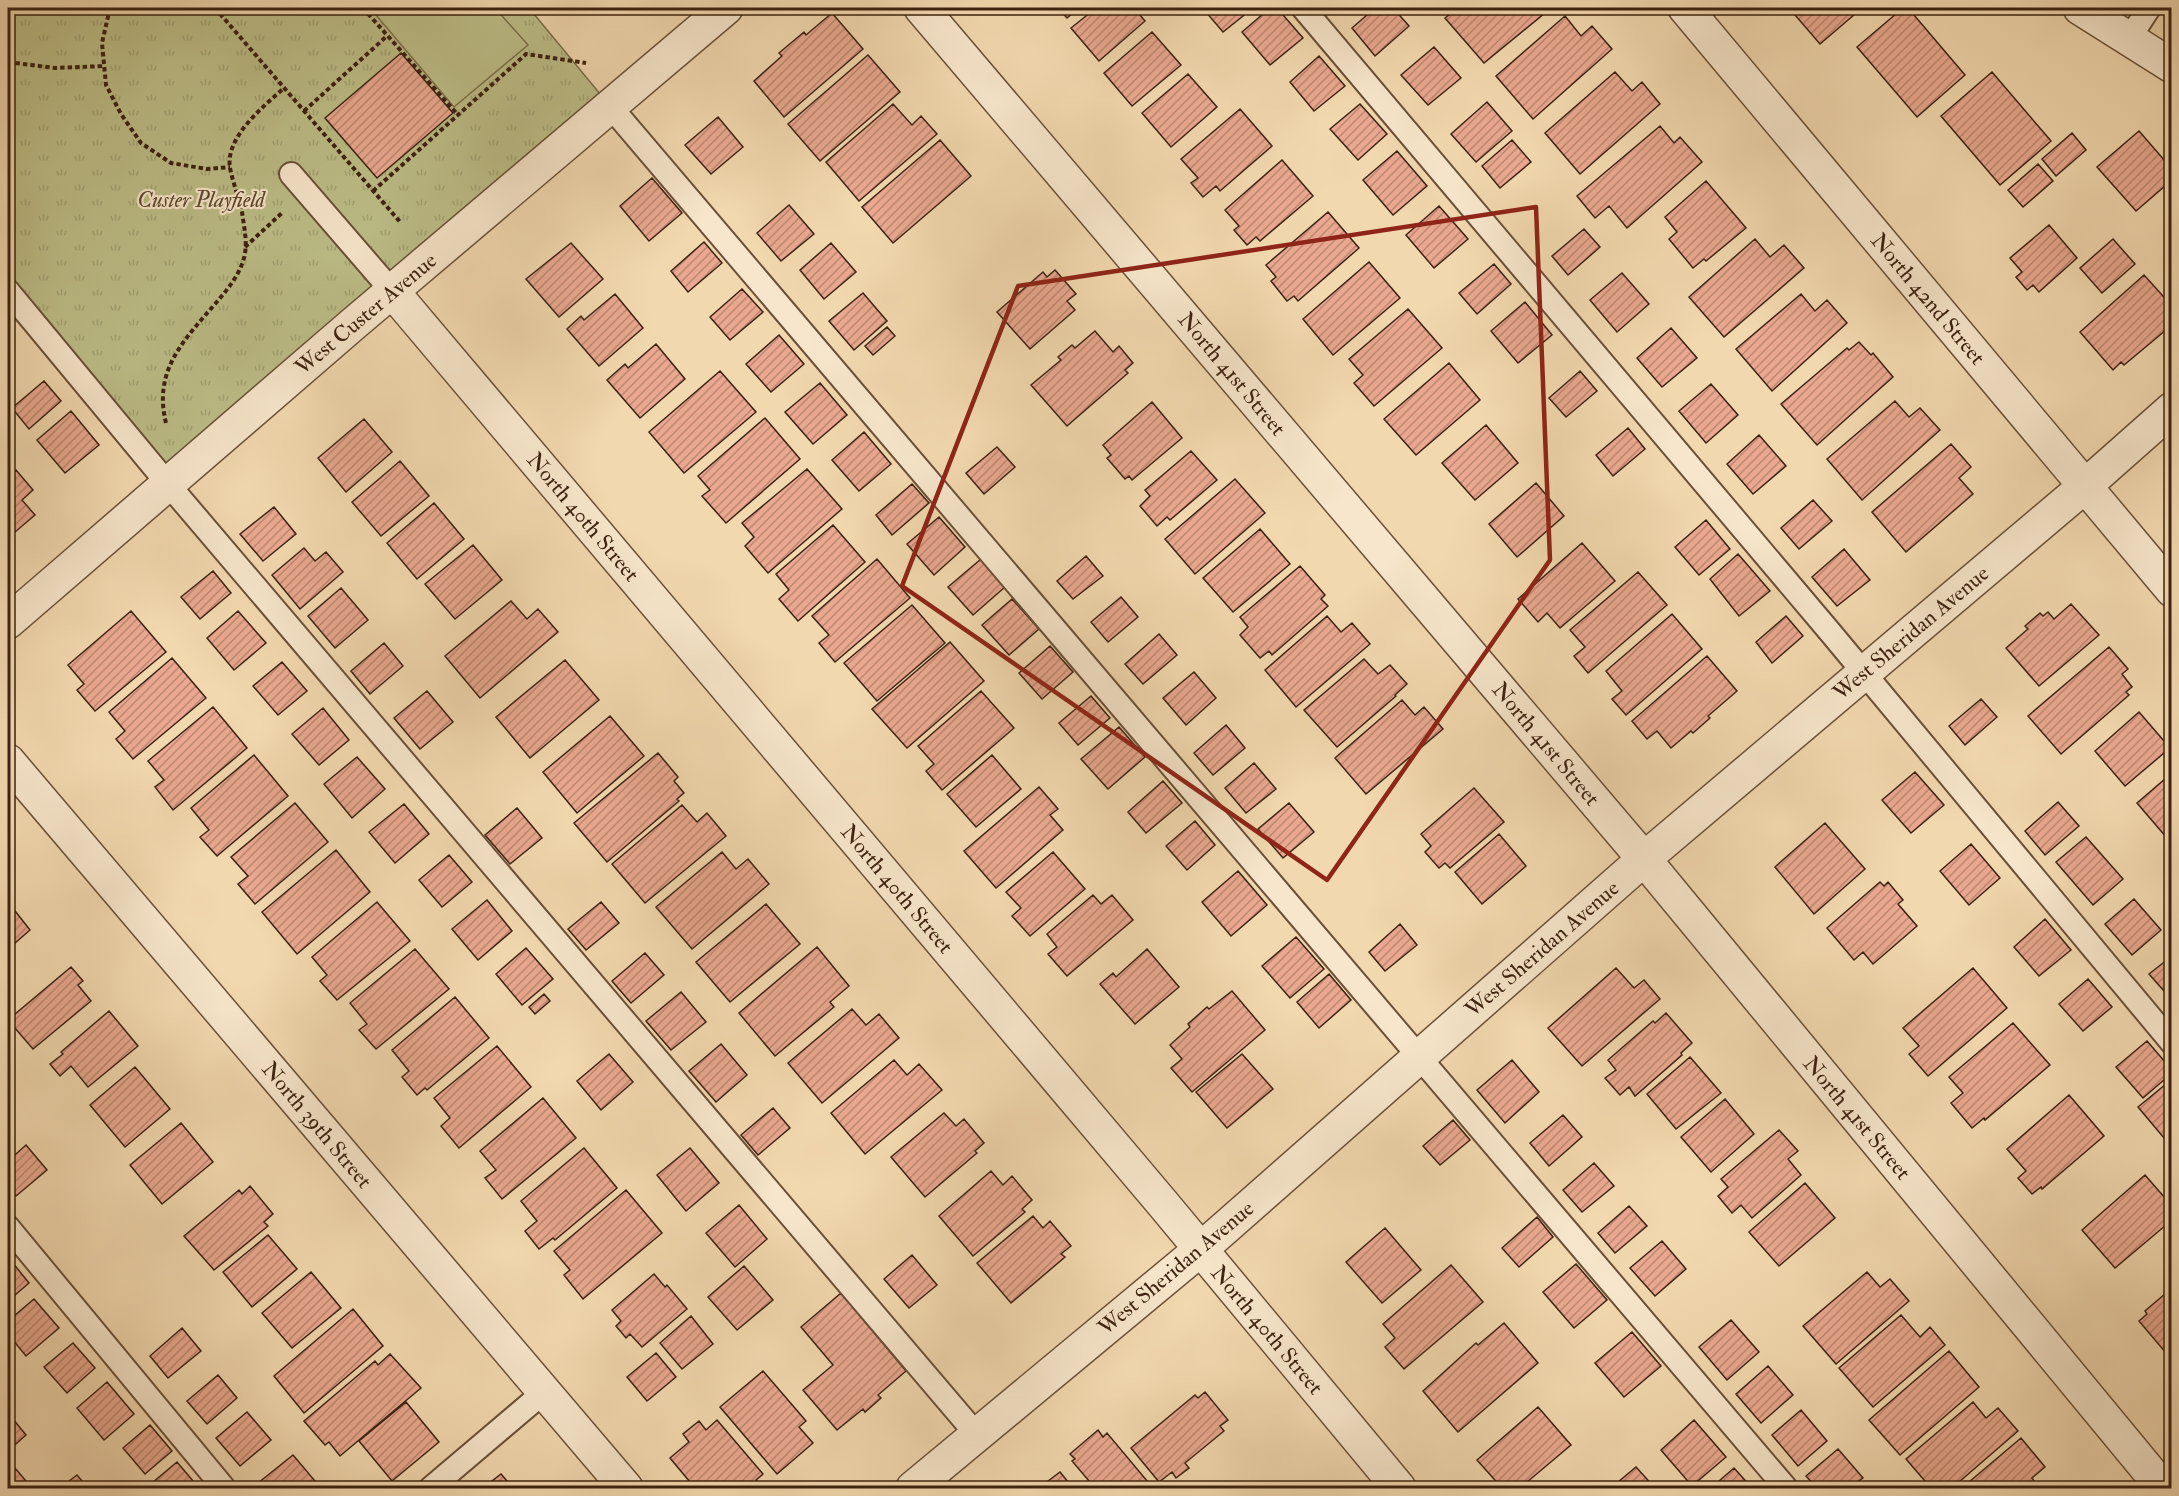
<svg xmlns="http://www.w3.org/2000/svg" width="2179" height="1496" viewBox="0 0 2179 1496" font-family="'IM FELL Double Pica',serif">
<defs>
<pattern id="park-tufts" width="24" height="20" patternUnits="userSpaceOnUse" patternTransform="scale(1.5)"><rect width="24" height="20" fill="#bdbe88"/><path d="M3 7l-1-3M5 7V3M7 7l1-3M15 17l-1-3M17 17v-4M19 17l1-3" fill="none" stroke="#a3a374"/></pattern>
<pattern id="building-hatch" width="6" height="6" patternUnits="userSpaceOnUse" patternTransform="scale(1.5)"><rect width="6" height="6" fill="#e9a88f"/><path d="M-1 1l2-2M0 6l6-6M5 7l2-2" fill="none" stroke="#be8873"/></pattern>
</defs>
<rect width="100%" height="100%" fill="#f2d8af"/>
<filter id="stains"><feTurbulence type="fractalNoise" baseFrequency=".00333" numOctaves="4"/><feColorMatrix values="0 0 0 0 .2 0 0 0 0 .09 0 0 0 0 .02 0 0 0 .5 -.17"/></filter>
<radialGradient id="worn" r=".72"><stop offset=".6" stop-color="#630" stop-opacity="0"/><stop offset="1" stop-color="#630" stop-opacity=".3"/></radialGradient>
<path fill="url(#park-tufts)" stroke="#7c704c" stroke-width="1.5" d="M8,8H529L610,106L168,484L8,291Z"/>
<path fill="#bdbe88" stroke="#7c704c" stroke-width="1.5" d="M370,8H495L528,45L454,107Z"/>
<path fill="url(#building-hatch)" stroke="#3c2211" stroke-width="1.5" d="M1058,8H1079L1067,18Z
M1096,8H1134L1145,21L1099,61L1071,28Z
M1210,8H1253L1223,32L1205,11Z
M1270,8H1277L1303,38L1270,65L1242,32Z
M1375,8H1393L1409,26L1375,56L1352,28Z
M1458,8H1551L1484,63L1445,18Z
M1789,8H1862L1820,44Z
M1903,8H1908L1965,75L1917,117L1857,47Z
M832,13L863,49L784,117L754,81L782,56L779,53L804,32L806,35Z
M1565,16L1581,36L1592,26L1612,49L1533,119L1496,76Z
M1152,32L1181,65L1132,106L1104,73Z
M1434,47L1461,78L1428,105L1401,75Z
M401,53L453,113L377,178L325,118Z
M868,55L900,92L820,161L788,124Z
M1319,56L1345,86L1314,111L1290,82Z
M1615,72L1632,91L1642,82L1660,104L1580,174L1545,133Z
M1992,72L2051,141L2000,185L1941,116Z
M1188,74L1217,107L1171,147L1142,113Z
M1487,102L1512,131L1476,162L1451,134Z
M893,104L912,125L921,116L937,134L859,201L826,162Z
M1360,104L1387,134L1358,160L1330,129Z
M1240,109L1272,146L1220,191L1216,186L1203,197L1191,183L1198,178L1181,159Z
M718,117L743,147L711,174L685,145Z
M1660,126L1674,143L1680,137L1702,162L1627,228L1609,206L1595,218L1577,196Z
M2139,131L2172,169V180L2136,211L2097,167Z
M2072,133L2086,150L2056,176L2042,159Z
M940,140L971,176L893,243L862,207Z
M1512,140L1531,162L1500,188L1482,166Z
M1397,151L1427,186L1393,215L1363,180Z
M1282,160L1313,196L1260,241L1256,237L1247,245L1234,230L1239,226L1225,210Z
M2038,164L2053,181L2023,207L2008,190Z
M652,178L682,213L649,241L620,206Z
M1706,181L1746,228L1706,261L1704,259L1693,268L1669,239L1677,232L1665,217Z
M789,205L814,234L781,261L757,233Z
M1439,206L1468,239L1434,268L1406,235Z
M1328,212L1359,248L1298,301L1294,296L1287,301L1271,281L1276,277L1266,265Z
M2049,225L2077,258L2039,292L2033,285L2027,290L2016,277L2022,272L2010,258Z
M1584,229L1600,247L1568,275L1552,256Z
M1755,239L1770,257L1784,245L1804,268L1724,337L1689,297Z
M2113,239L2135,264L2102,293L2080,268Z
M704,242L722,263L688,292L671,271Z
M571,243L603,279L559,317L526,279Z
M831,243L856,272L824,299L800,270Z
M1369,262L1400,298L1333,355L1303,319Z
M1494,264L1511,284L1477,314L1459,293Z
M1055,270L1076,294L1067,301L1075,310L1030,349L997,312L1043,272L1047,277Z
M1622,273L1649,304L1617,332L1590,300Z
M2144,275L2172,306V325L2124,365L2121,362L2113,370L2080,332Z
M742,289L763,312L730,340L710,317Z
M863,293L887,321L854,350L829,321Z
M615,294L643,328L599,366L567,329L581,316L584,320Z
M1801,294L1815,311L1827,300L1847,323L1772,391L1736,349Z
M1525,302L1552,335L1518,363L1491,331Z
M1408,309L1442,348L1374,406L1354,383L1363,375L1349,359Z
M887,327L895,336L873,355L865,346Z
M1671,328L1697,358L1662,387L1637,358Z
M1095,331L1113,352L1119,346L1133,363L1125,370L1128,373L1067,426L1031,385L1061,360L1058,357L1072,345L1075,348Z
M779,335L804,364L771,392L746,364Z
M1859,342L1871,355L1873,353L1893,377L1817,445L1781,404L1847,348L1849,350Z
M656,344L685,379L640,418L607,380L625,364L628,368Z
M1449,363L1480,400L1416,455L1384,419Z
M720,371L756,412L684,473L649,432Z
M1580,371L1597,391L1566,417L1549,398Z
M44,381L61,401L29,429L12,408Z
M820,383L847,415L813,444L785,412Z
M1711,384L1738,415L1706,443L1679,411Z
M1895,401L1909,417L1920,408L1940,430L1862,500L1827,459Z
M1152,402L1182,438L1132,480L1129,476L1125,479L1107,458L1111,455L1103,445Z
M71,411L99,445L65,473L37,440Z
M765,418L800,459L726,523L702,496L710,490L698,476Z
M364,419L392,452L346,492L318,458Z
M1486,425L1518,463L1475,500L1442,463Z
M1628,428L1645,449L1613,476L1596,455Z
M864,432L891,464L859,491L832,460Z
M1759,435L1786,466L1753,494L1727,464Z
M1951,444L1971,467L1959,478L1973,494L1906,552L1872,512Z
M997,447L1015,467L984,494L966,473Z
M1191,451L1217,480L1170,520L1167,517L1157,526L1140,506L1150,496L1145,490Z
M400,461L429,496L381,536L352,502Z
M807,469L842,509L768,573L745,546L754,537L742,523Z
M16,470L33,490L22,500L35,515L8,538V477Z
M1235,479L1265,513L1195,574L1165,539Z
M1536,483L1564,516L1517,557L1489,524Z
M912,484L929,503L892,535L876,515Z
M1813,500L1832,521L1799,549L1781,528Z
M434,503L464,539L417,579L387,543Z
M274,507L296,534L263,561L240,534Z
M939,517L965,547L934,575L907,544Z
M1706,520L1730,549L1699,575L1675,547Z
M833,525L865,562L798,621L779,599L789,590L776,574Z
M1260,529L1290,564L1233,612L1203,578Z
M1582,543L1615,581L1560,628L1547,613L1538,622L1518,599Z
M473,545L502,580L455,619L425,584Z
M304,548L315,561L326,552L343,572L300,609L272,575Z
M1844,549L1870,580L1837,606L1812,577Z
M1738,554L1770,591L1739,616L1710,579Z
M1086,556L1103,576L1073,599L1057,581Z
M877,559L910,598L835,662L819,643L829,635L812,616Z
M981,559L1005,587L973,615L948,587Z
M1300,566L1325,595L1321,599L1328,606L1272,655L1269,651L1260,658L1240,635L1248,627L1240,617Z
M213,571L231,593L200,619L181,597Z
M1638,572L1667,605L1588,673L1574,656L1585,647L1570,630Z
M341,588L368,620L335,648L308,616Z
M1121,597L1138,617L1108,642L1091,622Z
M1012,599L1039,629L1009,655L982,625Z
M511,601L527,619L538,609L558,632L480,698L445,656Z
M2071,604L2099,635L2039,686L2006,648L2028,629L2025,626L2040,613L2043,616L2048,612L2054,619Z
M912,605L945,643L877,701L844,663Z
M131,611L166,652L95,711L77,690L84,684L68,665Z
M238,611L266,643L234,670L207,638Z
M1672,614L1702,649L1626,715L1612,699L1622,691L1606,671Z
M1327,616L1341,632L1352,623L1370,644L1296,707L1265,670Z
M1786,616L1803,636L1772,663L1756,642Z
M1159,634L1177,655L1143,684L1125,664Z
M950,642L984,681L907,748L872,709Z
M384,643L403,666L370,694L351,671Z
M1050,646L1073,672L1042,699L1019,673Z
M2109,647L2128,669L2122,674L2132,687L2126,692L2129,695L2061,754L2028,716Z
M1707,656L1737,691L1708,716L1710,718L1693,733L1691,731L1671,748L1657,731L1647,739L1632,721Z
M172,658L206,698L133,759L116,739L125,731L109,712Z
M1364,659L1378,674L1390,665L1407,684L1395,695L1396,696L1337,747L1304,710Z
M565,660L599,700L530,758L496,717Z
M282,662L307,691L278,715L253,686Z
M1194,672L1216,698L1186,725L1163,698Z
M427,691L453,722L420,749L394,718Z
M981,691L1014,728L942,790L926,771L934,764L918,746Z
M1091,696L1110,718L1078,745L1059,723Z
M1981,699L1997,717L1965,745L1949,726Z
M1402,700L1415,715L1424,707L1443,729L1366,794L1335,758Z
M213,707L247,748L173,810L155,787L164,780L148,761Z
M323,708L349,740L319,765L292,734Z
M2139,712L2170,748L2125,786L2095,751Z
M610,716L644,756L577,813L543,772Z
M1226,725L1245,748L1213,775L1194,753Z
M1119,727L1145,757L1108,789L1081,759Z
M658,753L678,777L674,781L684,793L677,799L679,801L607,862L574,823Z
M254,755L288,796L217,856L200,837L209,830L191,808Z
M992,755L1021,789L976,827L947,794Z
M357,757L385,789L352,818L324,784Z
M1254,763L1276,789L1246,813L1225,788Z
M1915,772L1944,805L1911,833L1882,800Z
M2172,773V835L2167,838L2137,803Z
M1163,781L1182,803L1146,833L1128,812Z
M1039,787L1058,809L1050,815L1063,830L996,888L964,851Z
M1474,788L1504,822L1450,868L1445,863L1439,868L1425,852L1431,846L1421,834Z
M2058,802L2079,826L2045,855L2025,831Z
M295,803L328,842L255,904L238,884L248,876L231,857Z
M1289,803L1314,832L1283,858L1258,829Z
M404,804L429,834L395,863L369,832Z
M682,805L697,822L707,813L726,836L645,903L612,864Z
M517,808L542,838L510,864L485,835Z
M1195,821L1215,845L1187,870L1166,846Z
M1825,823L1865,869L1814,914L1775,867Z
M1499,834L1526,866L1482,904L1455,872Z
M2086,837L2123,879L2093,905L2056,862Z
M1971,844L2000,878L1969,905L1940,871Z
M336,850L370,892L297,954L262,912Z
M722,852L736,869L748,859L769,884L692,949L656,907Z
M1053,852L1085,889L1030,936L1012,916L1021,908L1006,892Z
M449,855L472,882L442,907L419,880Z
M1238,871L1267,905L1231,936L1202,902Z
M1880,882L1884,886L1888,882L1903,900L1898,904L1917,926L1873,964L1863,952L1854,960L1827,928Z
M1093,895L1101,904L1112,895L1133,920L1067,976L1048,954L1057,947L1047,934Z
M2134,899L2161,930L2132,955L2105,924Z
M487,900L512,931L478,960L452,929Z
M8,902L30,930L8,949Z
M377,902L410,941L337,1000L320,981L327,975L312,957Z
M601,902L619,923L586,950L568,929Z
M766,904L800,944L730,1002L696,962Z
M2045,919L2071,950L2039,976L2014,947Z
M1400,924L1417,945L1385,971L1369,952Z
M1296,937L1324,969L1290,998L1262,966Z
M817,947L849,986L830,1002L834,1007L775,1056L739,1013Z
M526,948L553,979L522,1005L496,974Z
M415,949L449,989L376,1049L359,1030L367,1024L350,1003Z
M1147,949L1179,987L1135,1024L1100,984L1113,973L1116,977Z
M645,953L664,975L631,1003L612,981Z
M2172,956V1000L2149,974Z
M71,967L83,981L78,985L91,1001L33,1049L8,1020Z
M1616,968L1634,988L1644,980L1660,999L1582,1066L1548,1028Z
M1973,968L2007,1008L1928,1076L1909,1054L1919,1046L1903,1028Z
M1329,974L1351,1000L1319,1028L1297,1002Z
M2088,979L2112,1007L2083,1031L2059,1004Z
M1232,991L1265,1030L1192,1092L1171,1068L1182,1059L1170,1045L1190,1027L1188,1024L1207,1007L1209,1009Z
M681,992L706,1022L671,1050L646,1021Z
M544,994L550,1001L535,1014L529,1007Z
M455,997L489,1038L427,1090L425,1088L417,1095L402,1077L409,1071L392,1050Z
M852,1009L866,1025L879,1014L899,1038L822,1103L788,1063Z
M109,1011L138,1046L88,1087L71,1066L60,1076L50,1064L63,1054L61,1052Z
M1666,1013L1692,1043L1681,1053L1682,1055L1635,1096L1629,1087L1620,1095L1605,1078L1616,1070L1608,1060L1653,1021L1655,1023Z
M2013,1023L2050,1065L1985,1120L1984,1118L1972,1128L1951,1103L1963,1093L1949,1077Z
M2147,1041L2172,1070V1073L2143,1098L2116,1067Z
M721,1044L747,1075L716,1102L689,1071Z
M497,1046L531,1087L459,1148L441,1126L450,1118L434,1098Z
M609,1054L633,1082L601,1110L577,1081Z
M1242,1054L1273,1089L1227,1128L1196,1092Z
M1690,1057L1721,1093L1676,1129L1647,1094Z
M894,1060L907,1075L919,1064L942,1090L865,1154L831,1113Z
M1512,1060L1539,1092L1505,1123L1477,1090Z
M135,1067L170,1109L125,1147L90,1105Z
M2172,1079V1131L2164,1138L2138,1107Z
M2069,1095L2104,1136L2042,1189L2041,1187L2032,1194L2018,1178L2026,1171L2007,1149Z
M543,1098L576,1138L502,1199L485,1178L496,1170L480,1151Z
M1725,1099L1754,1134L1711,1172L1681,1137Z
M773,1108L790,1128L758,1155L741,1135Z
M944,1113L956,1126L964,1119L984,1143L975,1151L977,1153L925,1197L891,1157Z
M1563,1115L1582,1137L1549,1166L1530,1143Z
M1453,1120L1470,1140L1440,1165L1423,1146Z
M181,1123L213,1162L162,1204L130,1165Z
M1779,1130L1798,1151L1788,1159L1801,1175L1752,1218L1741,1205L1732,1213L1718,1196L1728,1187L1721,1179Z
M26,1145L47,1170L16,1196L8,1186V1161Z
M584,1148L617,1188L555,1240L553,1238L539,1249L525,1231L537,1221L521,1201Z
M690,1148L719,1183L686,1211L657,1175Z
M1594,1163L1614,1186L1582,1212L1563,1190Z
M991,1171L1003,1185L1012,1176L1032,1200L1022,1209L1025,1212L973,1256L939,1216Z
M2145,1175L2172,1206V1220L2115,1268L2082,1230Z
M1805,1183L1835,1218L1779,1266L1749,1232Z
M250,1186L273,1214L264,1222L268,1226L214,1270L184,1236L239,1190L242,1194Z
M626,1190L662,1233L583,1299L564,1275L570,1270L554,1251Z
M739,1205L767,1239L735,1267L706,1233Z
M1629,1206L1647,1226L1615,1253L1598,1233Z
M1033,1216L1043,1228L1050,1221L1071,1246L1061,1254L1065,1257L1011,1303L977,1263Z
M1537,1217L1553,1237L1519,1267L1502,1248Z
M1385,1228L1421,1270L1382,1303L1346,1262Z
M268,1235L297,1269L252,1307L223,1272Z
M1662,1241L1686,1269L1655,1296L1630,1268Z
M912,1255L937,1285L909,1308L884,1279Z
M8,1257L29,1283L8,1301Z
M1576,1264L1607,1300L1574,1328L1543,1292Z
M1451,1265L1483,1302L1404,1369L1385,1347L1395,1338L1383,1324Z
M744,1266L773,1300L737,1330L708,1297Z
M311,1272L341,1308L292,1348L262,1313Z
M1867,1272L1880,1287L1890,1279L1909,1301L1836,1364L1803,1326Z
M654,1274L665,1287L667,1285L687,1309L642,1347L630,1334L626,1338L616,1326L621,1321L612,1310Z
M2172,1288V1348L2166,1353L2139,1321L2147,1314L2145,1311Z
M841,1293L906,1371L878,1395L881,1398L865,1412L863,1409L837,1430L803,1390L833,1365L801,1327Z
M34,1299L59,1328L26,1356L8,1334V1321Z
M353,1309L383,1346L304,1413L274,1376Z
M1901,1315L1920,1337L1930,1327L1945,1345L1873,1407L1839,1368Z
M691,1316L713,1344L682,1369L660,1343Z
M1731,1320L1759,1352L1727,1380L1699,1347Z
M1504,1323L1538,1363L1458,1432L1423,1391L1476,1343L1478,1345Z
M182,1328L201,1351L168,1378L150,1356Z
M1632,1332L1661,1366L1624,1397L1595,1363Z
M73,1343L95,1368L67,1393L44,1367Z
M1949,1351L1979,1387L1900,1455L1869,1420Z
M656,1353L676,1377L647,1401L627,1377Z
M390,1354L421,1388L340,1456L329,1442L325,1445L304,1421L375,1361L378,1365Z
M1768,1366L1793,1395L1761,1423L1736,1394Z
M763,1371L806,1421L799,1427L813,1443L777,1474L720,1407Z
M218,1375L237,1398L207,1424L187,1401Z
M107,1382L134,1414L104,1440L77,1408Z
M1205,1392L1228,1420L1220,1426L1224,1431L1185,1463L1189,1468L1176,1478L1172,1472L1159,1482L1131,1448L1195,1395L1198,1398Z
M406,1402L439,1442L392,1481L359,1441Z
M1973,1402L1986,1418L1998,1408L2018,1431L1952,1488H1931L1906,1459Z
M1538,1407L1571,1445L1520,1488H1502L1477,1460Z
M1801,1410L1827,1441L1798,1466L1772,1435Z
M247,1412L271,1440L240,1466L216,1438Z
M8,1413L26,1435L8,1451Z
M717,1420L763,1474L756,1480L764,1488H695L670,1458L689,1442L683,1434L699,1421L706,1430Z
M1694,1420L1726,1457L1692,1486L1661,1450Z
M150,1425L172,1451L145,1474L123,1448Z
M1098,1430L1103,1437L1107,1433L1153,1488H1095L1072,1461L1075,1459L1070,1454Z
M2021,1438L2045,1467L2032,1478L2036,1484L2031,1488H1974L1969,1482Z
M1838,1449L1863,1478L1850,1488H1817L1806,1476Z
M293,1455L315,1481L305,1488H262L258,1483Z
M9,1461L32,1488H8Z
M177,1462L199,1488H146Z
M1636,1467L1655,1488H1611Z
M1734,1468L1752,1488H1711Z
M1060,1472L1073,1488H1039Z
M501,1474L513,1488H483Z
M77,1475L88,1488H60Z"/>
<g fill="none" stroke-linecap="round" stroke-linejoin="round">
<g stroke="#6a5038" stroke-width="26">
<path id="lane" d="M1303,8L1830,632L2172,1043
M2129,39L2149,8
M610,106L1786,1488
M291,174L392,291
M8,291L168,484L977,1435
M8,1227L224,1488
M431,1488L544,1392"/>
</g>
<g stroke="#6a5038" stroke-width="36">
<path id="street" d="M921,8L1644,859L2163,1488
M1685,8L2172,590
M2080,8L2172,66
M392,291L1164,1205L1399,1488
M8,622L352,325L726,8
M8,761L626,1488
M913,1488L1201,1249L1644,859L2085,486L2172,409"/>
</g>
<path stroke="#3c2211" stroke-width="4" stroke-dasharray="4.5 3" stroke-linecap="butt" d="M110,8L102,43L106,85L121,114L141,143L171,163L207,169L230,167
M215,8L401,223
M363,8L458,115
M8,62L55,68L104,66
M304,111L387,36
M373,191L526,54L586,63
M245,247L283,212
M166,423C153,371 183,341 215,304C227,290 239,276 244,258C248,243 244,227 242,212C239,198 233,183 230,168C225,137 263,107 284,88"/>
<use href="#lane" stroke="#f7e6cb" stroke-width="22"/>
<use href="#street" stroke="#f7e6cb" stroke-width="33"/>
</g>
<path fill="none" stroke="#8f2418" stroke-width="4.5" stroke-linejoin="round" d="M1536,207L1550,560L1327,880L902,586L1018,286Z"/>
<g text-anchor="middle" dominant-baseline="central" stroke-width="4.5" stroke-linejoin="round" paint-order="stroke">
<g font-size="22" font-style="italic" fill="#5c492f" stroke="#f7e6cb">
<text x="201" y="200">Custer Playfield</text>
</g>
<g font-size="22" fill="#3c2211" stroke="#f7e6cb">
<text transform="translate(1928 299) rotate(50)">North 42nd Street</text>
<text transform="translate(366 314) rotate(-40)">West Custer Avenue</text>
<text transform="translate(1232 374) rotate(50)">North 41st Street</text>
<text transform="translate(583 517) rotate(50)">North 40th Street</text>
<text transform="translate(1911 633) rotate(-40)">West Sheridan Avenue</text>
<text transform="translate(1546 744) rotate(50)">North 41st Street</text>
<text transform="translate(897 889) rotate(50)">North 40th Street</text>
<text transform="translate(1542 949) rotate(-41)">West Sheridan Avenue</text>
<text transform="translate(1857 1118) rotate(50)">North 41st Street</text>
<text transform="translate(317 1125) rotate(50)">North 39th Street</text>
<text transform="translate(1176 1268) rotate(-40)">West Sheridan Avenue</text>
<text transform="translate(1267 1330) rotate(50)">North 40th Street</text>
</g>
</g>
<rect width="2179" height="1496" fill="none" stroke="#f2d8af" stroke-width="30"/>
<rect x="9" y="9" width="2161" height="1478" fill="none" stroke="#3c2211" stroke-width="3"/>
<rect x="15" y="15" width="2149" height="1466" fill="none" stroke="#3c2211" stroke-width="1.5"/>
<rect width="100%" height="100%" filter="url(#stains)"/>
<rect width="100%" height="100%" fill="url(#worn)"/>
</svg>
